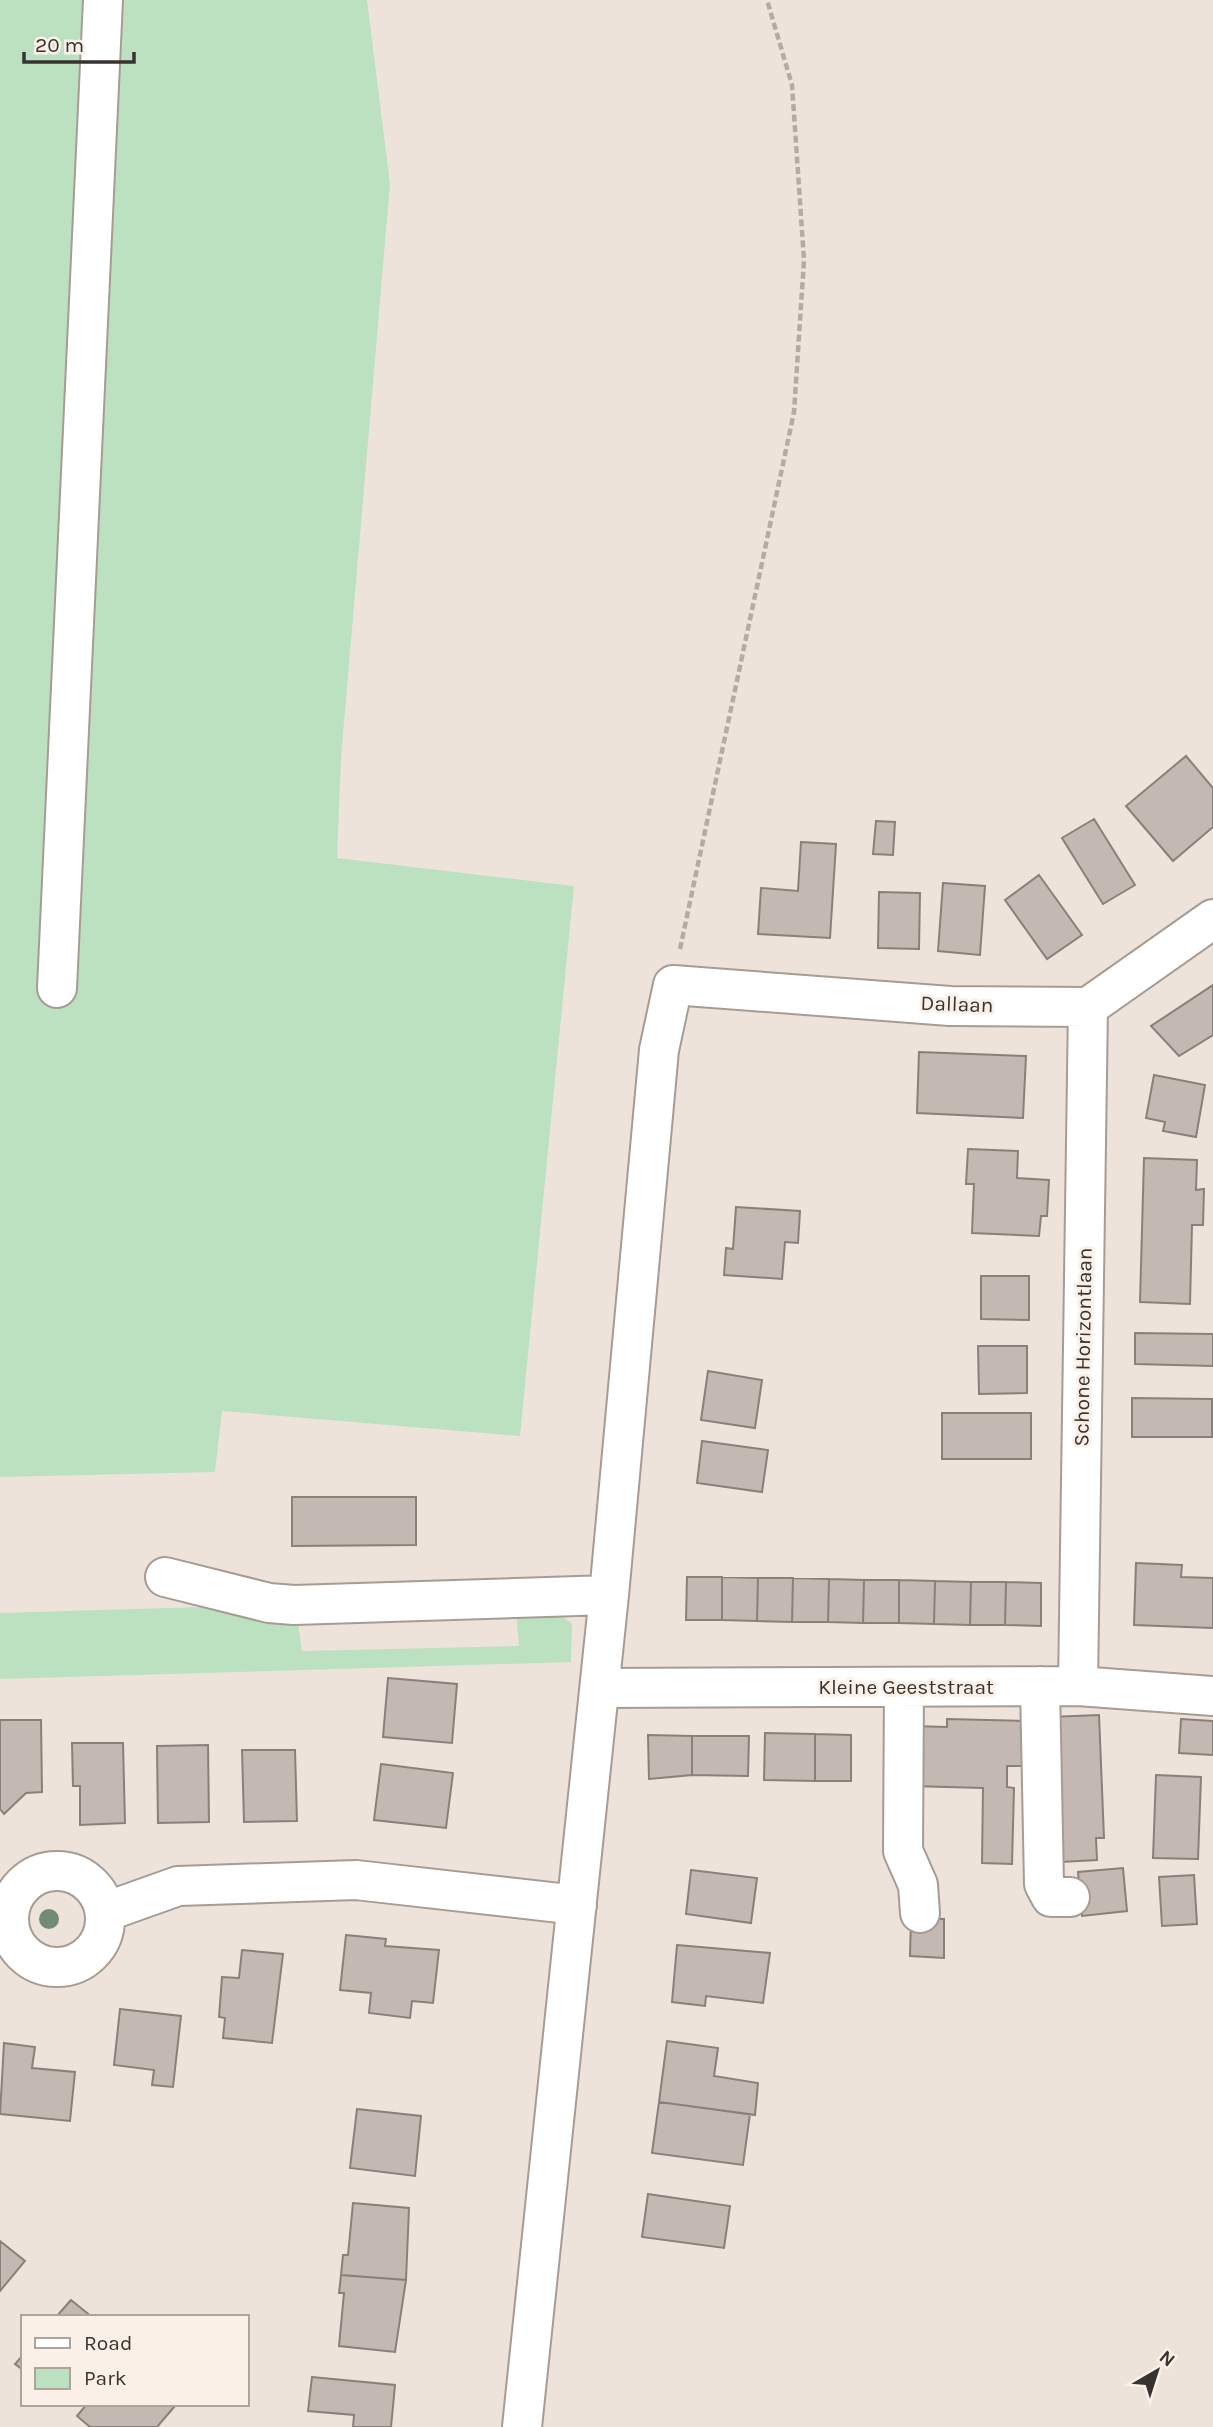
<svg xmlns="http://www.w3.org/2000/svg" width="1213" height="2427" viewBox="0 0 1213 2427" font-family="Karla,sans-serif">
<rect width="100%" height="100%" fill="#eee3db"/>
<path fill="#bce1c1" d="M0,0H367L390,184L341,758L337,858L574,886L520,1436L222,1411L215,1472L0,1477Z
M200,1607L297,1615L302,1651L519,1646L516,1610L556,1613L572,1623L571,1662L0,1679V1613Z"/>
<path fill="#c4b8b2" stroke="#8b7f7a" stroke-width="2" d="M1186,756L1213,788V827L1173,861L1126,806Z
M1094,819L1135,885L1103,904L1062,838Z
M876,821L895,822L893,855L873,854Z
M801,842L836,844L830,938L758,934L761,888L798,891Z
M1039,875L1082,935L1047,959L1005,900Z
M943,883L985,886L980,955L938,951Z
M879,892L920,893L919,949L878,948Z
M1213,985V1035L1179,1056L1151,1026Z
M919,1052L1026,1056L1023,1118L917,1113Z
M1154,1075L1205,1085L1196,1137L1163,1131L1165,1122L1146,1118Z
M968,1149L1018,1151L1017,1178L1049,1180L1047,1216H1041L1039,1236L972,1233L974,1184H966Z
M1144,1158L1197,1160L1196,1190L1204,1189L1203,1225H1192L1190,1304L1140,1302Z
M736,1207L800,1211L798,1243L785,1242L782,1279L724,1275L726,1248L733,1249Z
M981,1276H1029V1320L981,1319Z
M1135,1333L1213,1334V1366L1135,1364Z
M978,1346H1027V1393L979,1394Z
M708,1371L762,1380L755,1428L701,1420Z
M1132,1398L1212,1399V1437H1132Z
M942,1413H1031V1459H942Z
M702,1441L768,1450L762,1492L697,1483Z
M292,1497H416V1545L292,1546Z
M1136,1563L1182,1565L1181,1577L1213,1578V1628L1134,1625Z
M687,1577H722V1620H686Z
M722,1577L758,1578L757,1621L722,1620Z
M758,1578H793L792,1622L757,1621Z
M793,1578L829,1579L828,1622H792Z
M829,1579L864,1580L863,1623L828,1622Z
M864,1580H899V1623H863Z
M899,1580L935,1581L934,1624L899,1623Z
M935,1581L971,1582L970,1625L934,1624Z
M971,1582H1006L1005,1625H970Z
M1006,1582L1041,1583V1626L1005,1625Z
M388,1678L457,1684L452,1743L383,1737Z
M1099,1715L1104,1838H1096L1097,1860L1061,1862L1049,1717Z
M947,1719L1025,1721L1024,1766H1007V1787L1014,1788L1012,1864L982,1863L983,1788L911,1786L912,1726L947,1727Z
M1181,1719L1213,1721V1755L1179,1753Z
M0,1720H41L42,1792L26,1793L4,1814L0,1809Z
M765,1733L815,1734V1781L764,1780Z
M815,1734L851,1735V1781H815Z
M648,1735L692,1736V1775L649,1779Z
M692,1736H749L748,1776L692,1775Z
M72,1743H123L125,1823L80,1825V1786H73Z
M208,1745L209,1822L158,1823L157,1746Z
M242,1750H295L297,1821L244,1822Z
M381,1764L453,1773L446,1828L374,1820Z
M1156,1775L1201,1777L1198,1859L1153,1858Z
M1123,1868L1127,1911L1082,1916L1078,1872Z
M691,1870L757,1878L751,1923L686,1914Z
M1194,1875L1197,1924L1162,1926L1159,1877Z
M911,1918L944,1919V1958L910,1956Z
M346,1935L386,1939L385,1946L439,1950L433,2003L412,2001L410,2018L369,2013L371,1993L340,1990Z
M677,1945L770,1953L763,2003L706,1996L705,2006L672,2002Z
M242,1950L283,1954L272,2043L223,2038L225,2018L219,2017L222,1977L239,1978Z
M120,2009L181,2016L173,2087L152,2085L154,2070L114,2065Z
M667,2041L718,2048L714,2076L758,2083L755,2115L659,2102Z
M4,2043L35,2047L32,2068L75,2072L70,2121L0,2114Z
M659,2102L750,2114L743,2165L652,2153Z
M357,2109L421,2116L415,2176L350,2168Z
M648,2194L730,2206L724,2248L642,2237Z
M353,2203L409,2208L406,2280L341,2275L343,2255H348Z
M0,2241L25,2261L0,2291Z
M341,2275L406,2280L395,2352L339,2346L344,2293H339Z
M71,2300L92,2317H56Z
M23,2355V2370L15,2364Z
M312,2377L395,2385L391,2427H353L354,2415L308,2411Z
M87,2404H173L175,2406L157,2427H90L77,2416Z"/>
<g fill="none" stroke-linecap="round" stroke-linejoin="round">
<g stroke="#a69c94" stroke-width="42">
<path id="minor" d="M57,988L103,0
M165,1577L269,1603L294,1605L609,1595
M1040,1686L1044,1884L1051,1897H1070
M1078,1686L1088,1007
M904,1687L903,1851L918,1885L920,1913
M600,1688L1078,1686L1213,1696
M9 1919a48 48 0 1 1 96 0a48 48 0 1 1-96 0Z
M105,1912L178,1886L356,1880L577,1905
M522,2427L609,1595L659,1050L673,985L950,1006L1088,1007L1213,919"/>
</g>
<path stroke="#b4aba4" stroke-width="4.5" stroke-dasharray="7 3.5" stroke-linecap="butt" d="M680,949L794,412L804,260L792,85L767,0"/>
<use href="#minor" stroke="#fff" stroke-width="38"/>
</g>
<circle fill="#728c73" cx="49" cy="1919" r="10"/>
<g text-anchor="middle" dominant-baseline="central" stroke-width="6" stroke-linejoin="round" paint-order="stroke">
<g font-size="21" fill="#383330" stroke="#fbf0e8">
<text transform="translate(957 1004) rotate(2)">Dallaan</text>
<text transform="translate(1083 1347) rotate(-89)">Schone Horizontlaan</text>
<text x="906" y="1687">Kleine Geeststraat</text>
</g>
</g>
<rect x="21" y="2315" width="228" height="91" fill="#fbf0e8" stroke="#ada49e" stroke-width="2"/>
<rect x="35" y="2338" width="35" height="10" fill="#ffffff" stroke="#ada49e" stroke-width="2"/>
<text x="84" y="2350" font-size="21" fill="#383330">Road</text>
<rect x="35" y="2368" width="35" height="21" fill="#bce1c1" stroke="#ada49e" stroke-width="2"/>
<text x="84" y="2385" font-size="21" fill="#383330">Park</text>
<g transform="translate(1157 2371) rotate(39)" stroke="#fbf0e8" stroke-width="5" paint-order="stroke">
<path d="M0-5L12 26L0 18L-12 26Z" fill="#383330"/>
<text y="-10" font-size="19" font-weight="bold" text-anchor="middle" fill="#383330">N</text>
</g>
<path d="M24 52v10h110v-10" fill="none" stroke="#383330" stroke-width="3.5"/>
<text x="35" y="52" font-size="21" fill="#383330" stroke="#fbf0e8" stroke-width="5" paint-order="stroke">20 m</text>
</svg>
